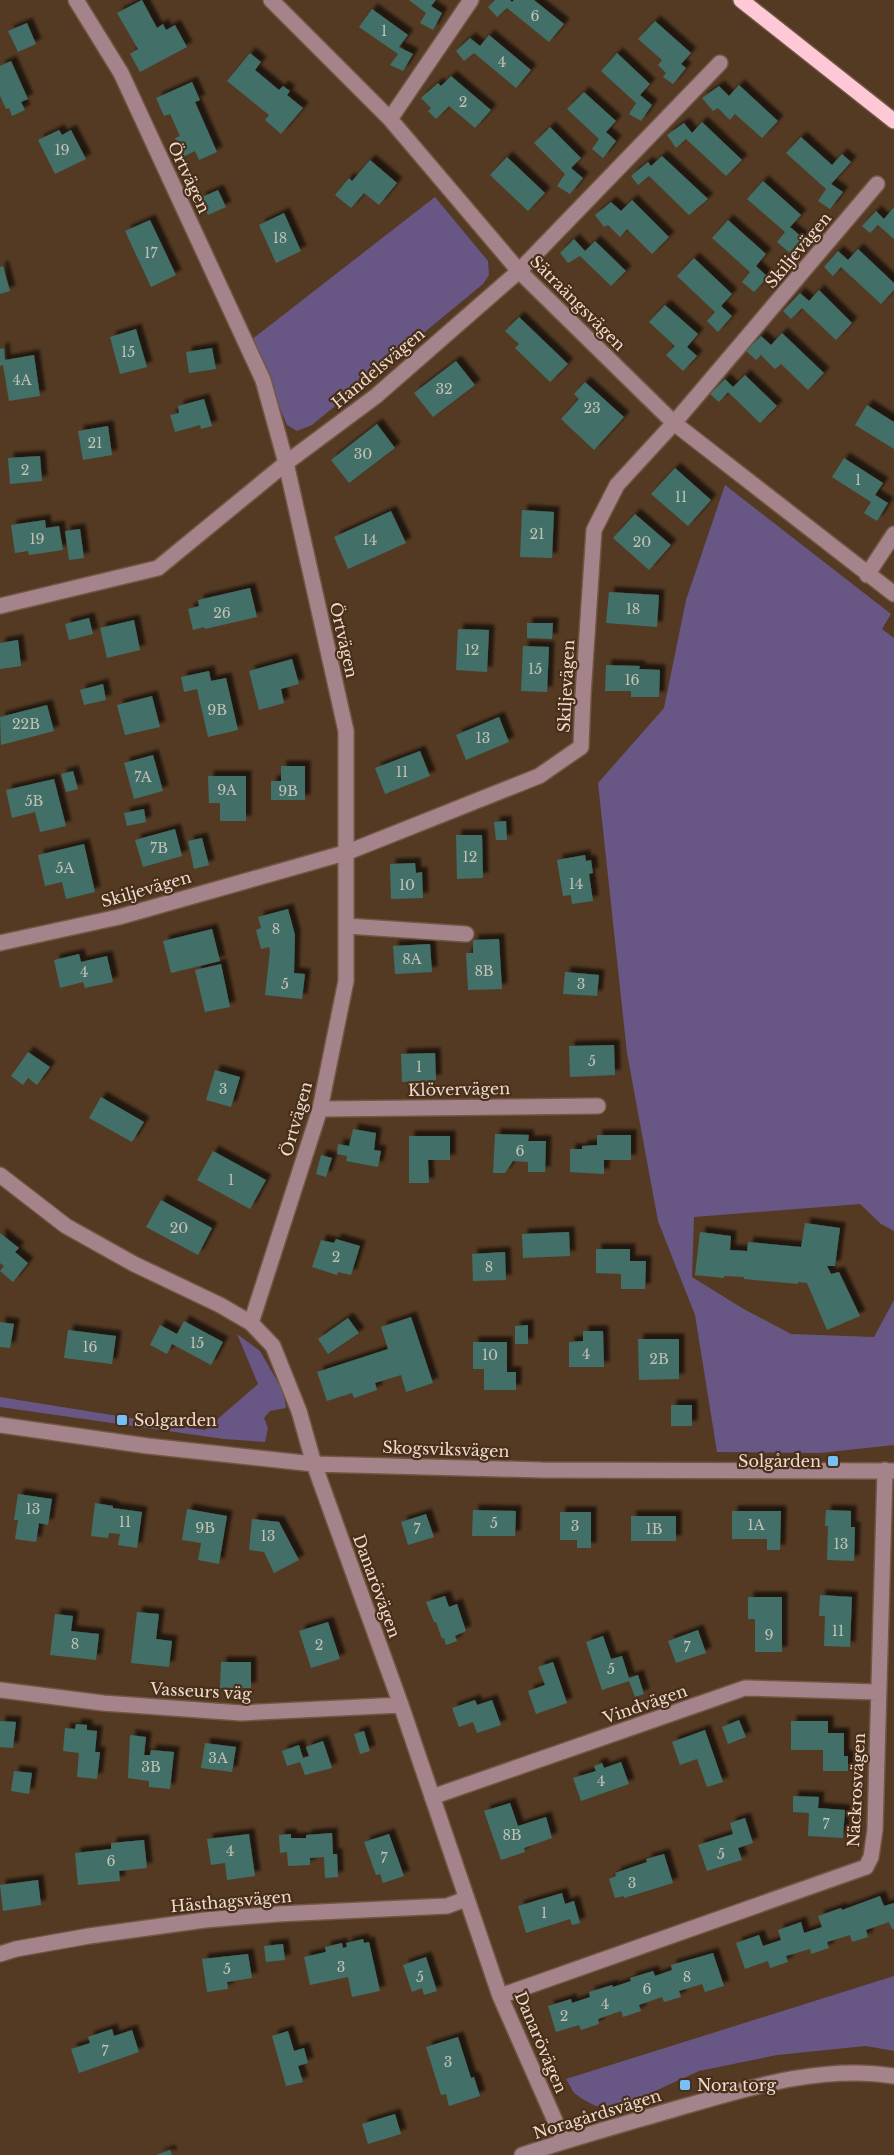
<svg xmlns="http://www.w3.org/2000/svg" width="894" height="2155" viewBox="0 0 894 2155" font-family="'Libre Baskerville',serif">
<defs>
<filter id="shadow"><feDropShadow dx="5.5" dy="-5.5" stdDeviation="1.5" flood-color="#0009"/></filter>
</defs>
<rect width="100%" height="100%" fill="#543a23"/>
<path fill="#685685" d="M435,197L488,261L489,275L483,284L312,425L297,431L287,425L251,340Z
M725,485L891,614L882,629L894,638V1231L881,1224L860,1204L694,1217L692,1277L742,1308L791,1334L874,1337L894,1300V1445L820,1453L717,1452L695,1315L658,1221L627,1053L598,783L664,708L686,600Z
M237,1334L260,1351L283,1391L286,1408L270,1411L264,1418L268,1428L265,1442L224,1439L0,1407V1397L205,1430L258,1384Z
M894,1976V2051L866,2046L777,2055L699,2071L644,2096L612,2106H596L584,2100L574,2093L566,2079Z"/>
<path fill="#436f67" filter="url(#shadow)" d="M142,0L157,28L163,24L166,30L175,25L187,47L140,72L130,54L138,49L117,13Z
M409,0H436L431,6L442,13L433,30L420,23L426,13Z
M495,0H510L512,2L514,0H534L564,24L549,42L507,8L497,17L488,7Z
M372,9L408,35L399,47L413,54L403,71L390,65L398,54L359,27Z
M655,21L691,53L681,64L686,68L673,84L663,77L666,73L658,65L662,60L638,39Z
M27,23L36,44L18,52L8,31Z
M489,35L531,70L516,88L474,53L464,61L456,51L470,38L480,46Z
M250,53L261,62L255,70L279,90L283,86L290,91L287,95L303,108L281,134L265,120L269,115L227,81Z
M617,53L650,84L640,95L652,105L641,121L629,114L636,103L601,71Z
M11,61L28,99L21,102L25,110L12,116L9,108L6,109L0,96V66Z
M451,76L491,110L475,128L449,106L436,119L428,111L431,108L421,98L438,83L441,86Z
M192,82L200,100L195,102L217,152L199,160L195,151L183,157L175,138L180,136L170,114L164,116L156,98Z
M739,85L778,121L762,138L735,114L730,120L718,108L713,111L702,98L719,86L729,96Z
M584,92L616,121L606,132L616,141L603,158L592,149L599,139L567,109Z
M702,122L742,160L726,176L686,139L676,148L667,135L684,123L692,133Z
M550,127L581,158L571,168L583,178L570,194L557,186L565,174L534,143Z
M59,130L62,135L71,130L86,159L55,174L38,140Z
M801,137L832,165L842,154L851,162L831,184L843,192L830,209L818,201L826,189L786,153Z
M662,156L708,199L689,215L649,176L638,185L631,176L648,162L651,166Z
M507,157L545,193L528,211L490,175Z
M370,160L397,183L379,205L364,193L351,208L335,195L349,178L352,181Z
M763,181L801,215L790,227L803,238L790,253L777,242L785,232L747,199Z
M218,190L226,207L208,215L200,198Z
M632,200L669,237L652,254L627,229L620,237L608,225L604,227L595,215L611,202L621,211Z
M894,207V239L878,225L870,233L862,226L876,211L884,219Z
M284,213L301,251L276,263L259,225Z
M150,220L176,275L151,287L125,231Z
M728,220L766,254L756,266L768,277L754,292L742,282L750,272L712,238Z
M574,239L585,251L595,241L626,271L611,286L580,256L568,263L560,253Z
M858,249L894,283V290L881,304L841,267L833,276L824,267L838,251L848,260Z
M694,258L732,294L721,306L732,316L718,332L707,321L715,312L677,276Z
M3,266L10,291L0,294V267Z
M819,290L852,323L836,340L802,308L791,319L783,311L800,293L809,301Z
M665,305L698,334L687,347L697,356L683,371L666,355L675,346L649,322Z
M519,317L568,364L550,382L515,348L519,344L505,331Z
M136,329L147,367L120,374L110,337Z
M782,333L824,373L808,390L781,364L775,369L761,355L756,360L746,351L761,336L771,345Z
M4,348L5,360L34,355L40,396L9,401L3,365L0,366V349Z
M212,348L216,369L189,373L186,352Z
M456,361L475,385L433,417L414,393Z
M745,375L777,406L760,423L728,392L719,402L710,394L725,379L733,387Z
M585,382L624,417L594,450L561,419L579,399L574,394Z
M204,399L212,426L201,429L200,425L175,432L170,415L179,413L178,406Z
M867,405L894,422V449L855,425Z
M377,424L395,448L349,483L331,460Z
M108,426L112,455L83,460L78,431Z
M40,456L42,481L10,484L8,458Z
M844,458L883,483L875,495L888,503L877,521L864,513L871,502L832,477Z
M675,468L711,500L688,526L651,494Z
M522,510L554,512L552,558L520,557Z
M391,511L406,543L348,569L334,537Z
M635,514L671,545L649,570L613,538Z
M45,520L46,528L59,526L63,550L29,555L28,551L15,553L11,525Z
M80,529L84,558L69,560L65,531Z
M250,588L257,617L205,629L204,627L193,630L188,609L199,606L198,600Z
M609,592L659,595L657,627L606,623Z
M89,618L93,634L69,640L65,624Z
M134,620L140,650L107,658L100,628Z
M527,623H553L552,639L527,638Z
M458,629L489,630L487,672L456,670Z
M18,640L21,666L0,669V643Z
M523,646L549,647L547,692L521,691Z
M292,659L299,684L281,689L284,703L259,710L249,671Z
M606,665L640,666L639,669L660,670L659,697H631V691H605Z
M209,671L211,681L226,678L238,730L208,737L197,689L184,692L181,677Z
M103,684L106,700L84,705L80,690Z
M152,696L160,727L125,735L117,705Z
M47,705L54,731L1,745L0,717Z
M499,717L509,742L466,760L456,735Z
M420,751L430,776L385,794L375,768Z
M153,755L163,791L134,799L124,763Z
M281,766H305V800H271V781H281Z
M73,771L78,789L66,792L61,774Z
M208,776H246V821H220V803H209Z
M54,779L66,826L40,832L35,812L12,818L6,790Z
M144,809L146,822L127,826L124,813Z
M506,821L507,840H496L494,822Z
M175,829L182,856L143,867L135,840Z
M456,835H482L483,878L457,879Z
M202,838L209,865L194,869L188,841Z
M84,844L95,892L66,899L62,882L45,886L38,855Z
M585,855L586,861L591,860L593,873L589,874L593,901L572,904L571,895L563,896L557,860Z
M415,863L416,873L422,872L423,898L391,899L390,864Z
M288,909L295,935L294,973L305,974L302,999L265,995L270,951L269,947L261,949L256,930L261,928L258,917Z
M212,929L220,961L171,973L163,941Z
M499,939L502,989L468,990L466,953H473V940Z
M430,944L432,972L395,974L393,946Z
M79,954L81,962L107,956L113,982L85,988L83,982L60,988L54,960Z
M221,964L230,1007L205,1012L195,970Z
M565,972L599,975L597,996L563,994Z
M614,1045L615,1075L570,1077L569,1046Z
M28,1052L50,1067L37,1085L28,1078L23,1085L11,1076Z
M435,1053L436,1080L402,1082L401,1054Z
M215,1070L240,1077L231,1107L206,1100Z
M101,1097L144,1122L132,1142L89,1118Z
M353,1129L376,1133L374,1150L381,1151L378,1167L346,1161L347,1156L337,1154L338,1144L349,1146Z
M495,1134L529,1135L528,1141H546L545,1172H528V1162L513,1161L505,1173H493Z
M597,1135H631V1160H604V1174L570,1172V1149H582V1146L597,1145Z
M409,1136H450V1160H428L429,1183H409Z
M213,1151L266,1180L250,1209L197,1180Z
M321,1155L332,1158L326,1177L316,1174Z
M161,1200L212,1228L198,1255L146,1227Z
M805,1223L840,1228L835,1266H827L831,1274L839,1272L860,1316L827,1330L807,1283L798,1282V1284L744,1279V1277L724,1276V1278L695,1275L700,1232L731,1236L730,1250L747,1251L748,1242L801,1247Z
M569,1232L570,1256L523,1258L522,1234Z
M0,1233L19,1248L15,1252L28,1263L13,1282L0,1271L4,1266L0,1263Z
M336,1239L360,1246L351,1275L338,1272L337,1275L312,1267L321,1240L334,1243Z
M596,1249H630V1261H646L645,1289H621V1274L596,1273Z
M505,1252L506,1280L473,1281L472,1254Z
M411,1317L433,1383L406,1392L401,1375L375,1383L377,1390L354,1398L352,1393L327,1401L317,1372L388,1349L381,1327Z
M348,1318L359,1333L328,1354L318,1339Z
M184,1321L223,1342L211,1365L172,1344L167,1354L150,1345L160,1325L177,1334Z
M0,1322L14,1324L10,1348L0,1347Z
M528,1325V1344H515V1326Z
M68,1330L116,1336L112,1364L64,1358Z
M583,1331H603L604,1367H569V1342L583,1341Z
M638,1339H679V1379L639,1380Z
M473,1342H507V1372H516V1390H484V1369H473Z
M671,1405H692V1426H671Z
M18,1494L52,1499L48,1525L39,1523L36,1542L15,1539L18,1520H14Z
M95,1503L113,1506V1508L142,1512L137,1548L118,1545L120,1534L109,1533L108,1538L91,1536Z
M187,1509L227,1516L219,1564L198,1560L201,1543L182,1540Z
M473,1510L516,1511L515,1536H472Z
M826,1510L851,1511V1527H855L854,1561L827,1560L828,1526H825Z
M732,1511H781L780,1550H767V1539H732Z
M560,1512H591V1548H577V1540H560Z
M426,1514L434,1537L408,1545L401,1522Z
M631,1516H676V1541H631Z
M252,1519L279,1522L299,1560L274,1573L264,1552L249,1550Z
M820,1595L852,1597L850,1647L824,1646L825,1616H819Z
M445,1596L449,1607L457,1604L466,1631L455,1636L457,1641L446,1645L444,1638L442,1639L436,1622H434L426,1602Z
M748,1597H782V1652H755V1619H748Z
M137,1612L159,1614L156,1639L172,1641L169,1667L131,1663Z
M55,1614L73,1616L71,1631L99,1634L96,1660L50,1655Z
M328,1622L340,1659L311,1668L299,1631Z
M698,1630L706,1653L676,1663L668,1641Z
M603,1636L611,1659L622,1656L629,1678L638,1675L644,1694L635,1697L629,1681L602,1690L586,1642Z
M221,1662H251V1688H220Z
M553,1662L567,1703L536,1714L528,1691L545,1685L538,1667Z
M475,1700L477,1705L492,1700L501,1725L477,1733L473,1722L459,1727L452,1708Z
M739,1720L746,1737L728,1744L722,1727Z
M0,1721L16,1722L13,1748L0,1747Z
M791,1721H828V1733H844V1756H848V1771H823V1750H791Z
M76,1724L87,1725V1730L97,1731L95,1752H100L97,1779L77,1777L79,1753L63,1751L65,1728L75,1729Z
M705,1730L723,1782L707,1787L697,1759L680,1765L672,1742Z
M364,1731L370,1751L360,1754L354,1734Z
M130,1735L146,1737L144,1755H150L151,1750L174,1752L170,1789L149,1787V1781L128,1778Z
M323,1741L332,1768L305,1775L300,1762L287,1766L282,1751L299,1745L303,1758L309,1756L306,1747Z
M205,1743L236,1747L232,1772L201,1768Z
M621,1762L629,1784L581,1801L573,1778L596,1771L594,1766L602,1763L604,1768Z
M14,1771L32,1773L29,1794L11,1791Z
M793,1796L819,1797L818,1808L845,1810L843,1838L808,1836L809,1813L793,1812Z
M510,1803L518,1826L546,1817L552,1838L524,1848L525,1852L501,1860L484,1811Z
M745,1818L753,1843L738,1848L742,1860L707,1871L698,1845L733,1834L730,1823Z
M332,1833L333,1854H337L338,1877L325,1878L324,1857L310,1858V1865L288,1866L287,1852L280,1853L279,1835L291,1834V1838H306V1835Z
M249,1834L255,1876L227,1880L225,1863L211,1865L207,1839Z
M389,1834L404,1876L383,1883L380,1874L376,1875L364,1842Z
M144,1840L147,1868L119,1871L120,1881L78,1885L75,1853L111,1849V1843Z
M664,1854L673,1883L624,1898V1896L615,1898L609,1879L616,1876L615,1873L647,1862L646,1859Z
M38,1880L41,1905L3,1911L0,1885Z
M562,1893L565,1904L574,1901L580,1923L572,1925L570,1919L526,1933L518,1906Z
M880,1896L884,1906L894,1903V1929H892L889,1922L866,1930L868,1937L852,1942L850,1935L827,1942L829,1948L811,1954L810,1949L786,1956L788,1962L770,1968L768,1961L745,1969L736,1943L759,1935L763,1946L781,1940L778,1930L801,1922L804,1933L822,1927L818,1916L841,1908L842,1910Z
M363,1939L364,1943L369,1942L380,1991L352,1997L348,1977L310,1985L304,1957L326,1952L325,1947L342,1943L343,1948L347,1947L346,1943Z
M283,1944L285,1960L266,1962L264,1946Z
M713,1953L724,1986L705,1992L702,1984L679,1991L681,1997L664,2002L662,1997L639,2005L641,2011L623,2017L621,2011L598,2019L599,2024L581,2030L579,2025L556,2032L548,2006L571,1999L572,2003L590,1997L589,1992L612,1985L613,1987L631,1981L630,1978L653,1971L655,1976L672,1970L671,1965Z
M248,1954L252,1978L227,1982L228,1989L207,1992L202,1959Z
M426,1957L437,1991L424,1995L422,1988L412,1992L403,1965Z
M112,2029L114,2036L132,2030L139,2052L79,2073L71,2049L90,2043L88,2037Z
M288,2031L294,2051L304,2048L308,2063L298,2066L303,2082L286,2086L272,2036Z
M458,2037L471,2078L474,2077L480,2096L449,2106L446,2094L441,2095L426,2047Z
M395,2114L401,2134L368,2144L362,2124Z
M170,2150L172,2155H156Z"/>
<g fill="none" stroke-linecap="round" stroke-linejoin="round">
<g stroke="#705742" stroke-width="18">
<path id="minor" d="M76,0L121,73L263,380L286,463L346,731V981L320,1109L251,1323
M271,0L390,119L519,271L674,423L894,594
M390,119L471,0
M867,575L894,534
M0,606L158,568L286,463L376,396L519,271L720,63
M347,926L466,934
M0,943L119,917L348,852L539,776L581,747L583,695L594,530L617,485L674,423L877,184
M320,1109L598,1106
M0,1175L66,1226L134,1264L220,1305L251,1323L273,1346L299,1411L314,1464L401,1705L500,1996L564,2141
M0,1425L148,1446L314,1464L542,1470L894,1471
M0,1690L103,1703L241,1713L401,1705
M432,1797L745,1688L878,1692
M0,1954L16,1949L89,1936L205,1920L278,1914L447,1906L466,1899
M500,1996L866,1867L871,1857L875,1830L885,1470
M522,2155C573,2138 624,2124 675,2109C746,2089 820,2064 894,2076"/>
</g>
<g stroke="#705742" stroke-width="18">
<path id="major" d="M741,0L894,121"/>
</g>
<use href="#minor" stroke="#a4838b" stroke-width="15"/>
<use href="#major" stroke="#fec8d6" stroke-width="15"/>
</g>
<g fill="#75c0f6" stroke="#492f19" stroke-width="2">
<rect x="116" y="1414" width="12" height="12" rx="3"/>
<rect x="827" y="1455" width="12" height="12" rx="3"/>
<rect x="679" y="2079" width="12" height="12" rx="3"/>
</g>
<g text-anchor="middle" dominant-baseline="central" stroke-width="4.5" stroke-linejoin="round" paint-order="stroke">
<g font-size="14" fill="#c2c1b5">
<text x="535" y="16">6</text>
<text x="384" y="31">1</text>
<text x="502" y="62">4</text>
<text x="463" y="102">2</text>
<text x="62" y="150">19</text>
<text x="280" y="238">18</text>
<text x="151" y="253">17</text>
<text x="128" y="352">15</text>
<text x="22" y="380">4A</text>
<text x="444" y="389">32</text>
<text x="592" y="408">23</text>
<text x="95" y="443">21</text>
<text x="363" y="454">30</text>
<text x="25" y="470">2</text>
<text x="858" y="480">1</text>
<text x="681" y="497">11</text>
<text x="537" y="534">21</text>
<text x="37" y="539">19</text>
<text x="370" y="540">14</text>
<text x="642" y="542">20</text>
<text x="633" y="609">18</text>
<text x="222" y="613">26</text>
<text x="472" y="650">12</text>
<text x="535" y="669">15</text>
<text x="632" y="680">16</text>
<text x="217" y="710">9B</text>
<text x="26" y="724">22B</text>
<text x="483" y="738">13</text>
<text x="402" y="772">11</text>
<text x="143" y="777">7A</text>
<text x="227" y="790">9A</text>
<text x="288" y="791">9B</text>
<text x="34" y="801">5B</text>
<text x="159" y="848">7B</text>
<text x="470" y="857">12</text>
<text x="65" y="868">5A</text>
<text x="576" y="884">14</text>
<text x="407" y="885">10</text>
<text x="276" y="929">8</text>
<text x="412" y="959">8A</text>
<text x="484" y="971">8B</text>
<text x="84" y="972">4</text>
<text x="285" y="984">5</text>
<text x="581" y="984">3</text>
<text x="592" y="1061">5</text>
<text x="419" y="1067">1</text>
<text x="223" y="1089">3</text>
<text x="520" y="1151">6</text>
<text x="231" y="1180">1</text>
<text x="179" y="1228">20</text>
<text x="336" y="1257">2</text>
<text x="489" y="1267">8</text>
<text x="197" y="1343">15</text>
<text x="90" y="1347">16</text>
<text x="586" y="1354">4</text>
<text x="490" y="1355">10</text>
<text x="659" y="1359">2B</text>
<text x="33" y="1509">13</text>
<text x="125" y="1522">11</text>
<text x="494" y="1523">5</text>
<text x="756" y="1525">1A</text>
<text x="575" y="1526">3</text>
<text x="205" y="1528">9B</text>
<text x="417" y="1529">7</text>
<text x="654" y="1529">1B</text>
<text x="268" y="1536">13</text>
<text x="841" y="1544">13</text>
<text x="838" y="1631">11</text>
<text x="769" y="1635">9</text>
<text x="75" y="1644">8</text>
<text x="319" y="1645">2</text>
<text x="687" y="1647">7</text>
<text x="611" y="1669">5</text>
<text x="218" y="1758">3A</text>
<text x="151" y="1767">3B</text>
<text x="601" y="1781">4</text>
<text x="826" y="1824">7</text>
<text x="512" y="1835">8B</text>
<text x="230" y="1851">4</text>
<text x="721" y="1854">5</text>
<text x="384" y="1858">7</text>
<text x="111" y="1861">6</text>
<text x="632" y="1883">3</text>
<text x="544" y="1913">1</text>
<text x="341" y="1967">3</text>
<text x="227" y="1969">5</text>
<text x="420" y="1977">5</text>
<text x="687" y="1977">8</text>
<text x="647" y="1989">6</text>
<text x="605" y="2004">4</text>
<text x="564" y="2016">2</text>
<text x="105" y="2051">7</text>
<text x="448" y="2062">3</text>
</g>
<g font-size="16" fill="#eddccf" stroke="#492f19">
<text transform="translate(189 177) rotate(65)">Örtvägen</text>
<text transform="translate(798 250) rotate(-50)">Skiljevägen</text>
<text transform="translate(578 303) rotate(45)">Sätraängsvägen</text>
<text transform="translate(378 368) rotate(-40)">Handelsvägen</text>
<text transform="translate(344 640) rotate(77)">Örtvägen</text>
<text transform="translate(566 686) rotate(-87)">Skiljevägen</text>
<text transform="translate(146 889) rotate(-16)">Skiljevägen</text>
<text transform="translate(459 1089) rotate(-1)">Klövervägen</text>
<text transform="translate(296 1119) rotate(-74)">Örtvägen</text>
<text transform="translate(446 1449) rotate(2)">Skogsviksvägen</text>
<text transform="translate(377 1586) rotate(70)">Danarövägen</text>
<text transform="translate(201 1691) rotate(3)">Vasseurs väg</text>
<text transform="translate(645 1704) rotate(-19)">Vindvägen</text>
<text transform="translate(856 1790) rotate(-87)">Näckrosvägen</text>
<text transform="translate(231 1901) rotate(-5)">Hästhagsvägen</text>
<text transform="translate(541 2042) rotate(67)">Danarövägen</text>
<text transform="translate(597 2114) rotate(-17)">Noragårdsvägen</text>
</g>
<g font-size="16" fill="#eddccf" stroke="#492f19" text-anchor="start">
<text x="134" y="1420">Solgarden</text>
<text x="821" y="1461" text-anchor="end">Solgården</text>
<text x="697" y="2085">Nora torg</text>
</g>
</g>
</svg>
